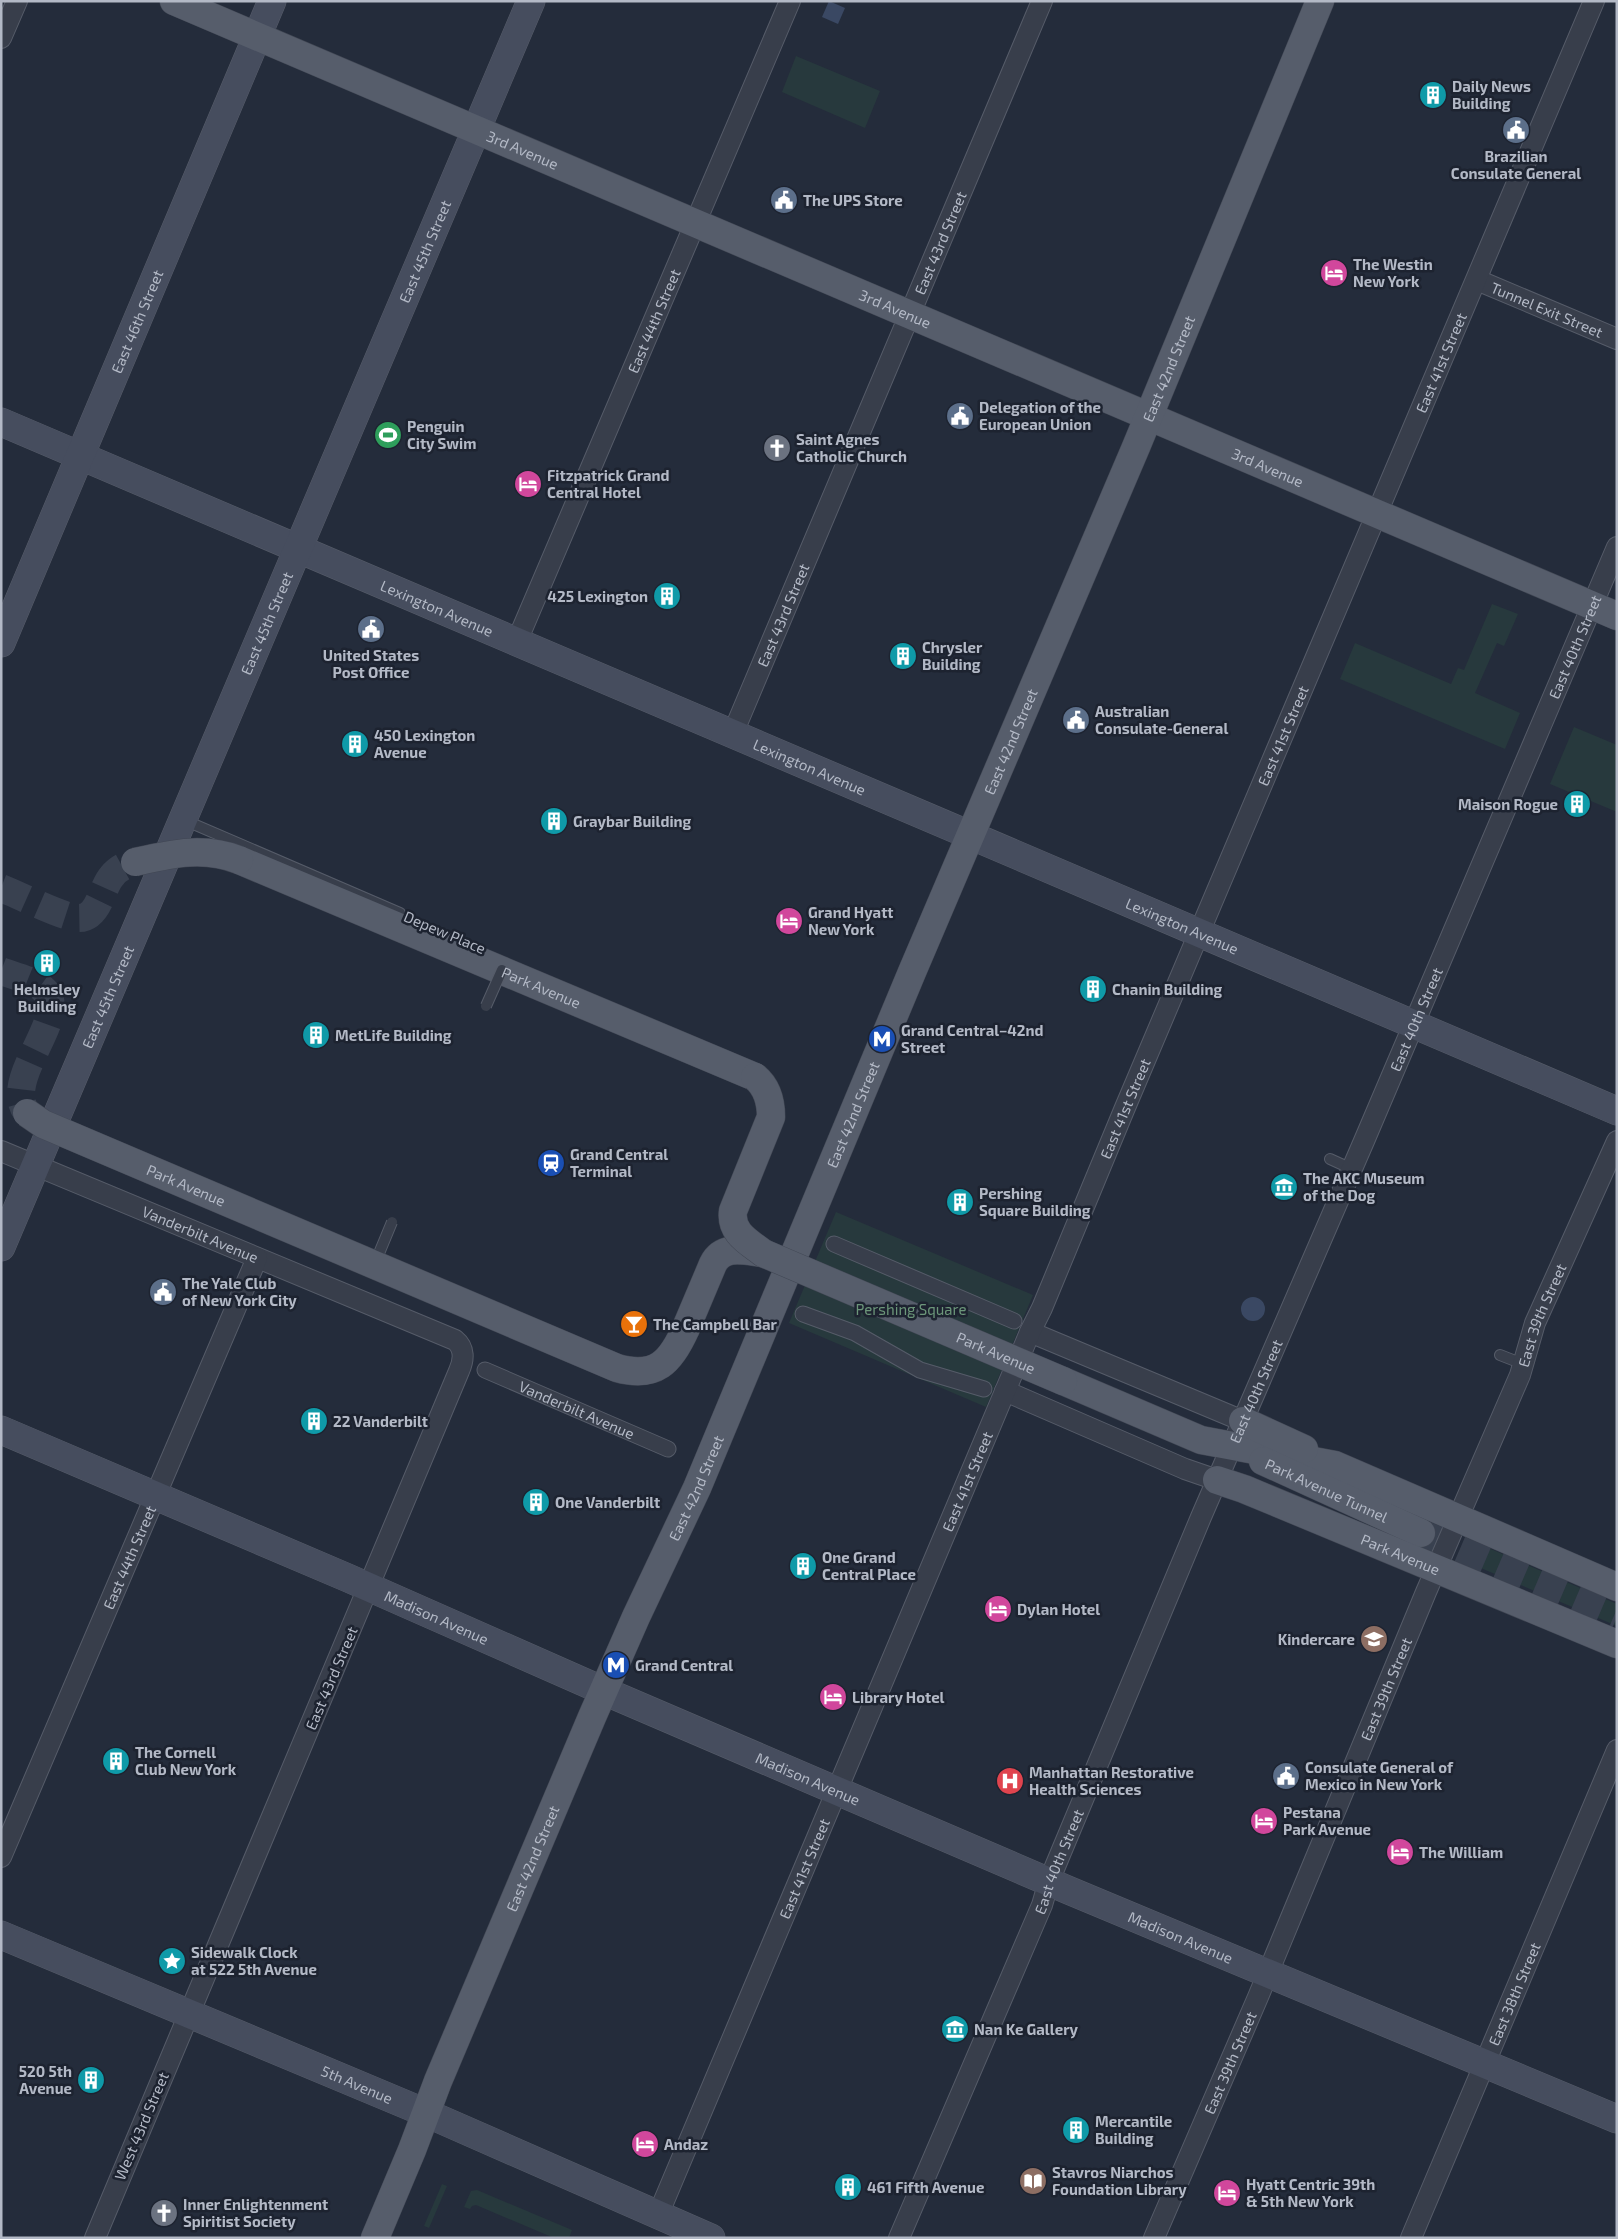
<svg xmlns="http://www.w3.org/2000/svg" width="1618" height="2239" viewBox="0 0 1618 2239" font-family="'Exo 2',sans-serif">
<rect width="100%" height="100%" fill="#242c3b"/>
<path fill="#27393d" d="M796,56L880,91L865,128L782,92Z
M1492,604L1518,614L1504,646L1497,643L1475,693L1520,713L1505,749L1340,679L1355,643L1451,684L1458,668L1464,670Z
M1574,727L1617,745V812L1550,784Z
M836,1212L1033,1295L986,1407L789,1323Z
M1477,1543L1617,1604V1626L1469,1563Z
M442,2184L447,2186L429,2228L424,2226Z
M477,2190L572,2230L569,2238H554L476,2205L472,2206L470,2209L464,2207L471,2191Z"/>
<path fill="#3a4863" d="M829,1L845,8L838,24L822,17Z
M1241 1309a12 12 0 1 1 24 0a12 12 0 1 1-24 0Z"/>
<g fill="none" stroke-linecap="round" stroke-linejoin="round">
<path stroke="#394150" stroke-width="28" stroke-dasharray="28 14" stroke-linecap="butt" d="M1,888C19,895 60,916 77,918C99,920 101,888 112,876C118,868 126,865 135,862
M1,971C14,976 33,980 43,989C74,1015 0,1078 27,1113
M1421,1533L1617,1617"/>
<g stroke="#565c69" stroke-width="12">
<path id="service" d="M184,820L400,913
M1330,1159L1352,1169
M1500,1355L1523,1364"/>
</g>
<g stroke="#565c69" stroke-width="17">
<g id="pedestrian">
<path d="M834,1244L1014,1321"/>
<path d="M803,1314L855,1333L920,1370L984,1389"/>
<path id="s1" d="M485,1370L668,1449"/>
</g>
</g>
<g stroke="#565c69" stroke-width="22">
<g id="minor">
<path d="M1,38L17,1"/>
<path id="s2" d="M1477,280L1617,339"/>
<path id="s3" d="M517,641L790,1"/>
<path id="s4" d="M733,733L1042,1"/>
<path id="s5" d="M1,1151L455,1340C465,1348 464,1360 459,1371L95,2238"/>
<path d="M1030,1332L1243,1421"/>
<path d="M1005,1391L1185,1469L1217,1480"/>
<path id="s6" d="M1,1857L257,1258"/>
<path id="s7" d="M658,2215L1030,1332L1042,1308L1124,1110L1594,1"/>
<path id="s8" d="M899,2238L1042,1905L1049,1881L1201,1517L1364,1141L1617,547"/>
<path id="s9" d="M1154,2238L1258,1997L1426,1592L1520,1375L1535,1323L1617,1141"/>
<path id="s10" d="M1411,2238L1617,1750"/>
</g>
</g>
<g stroke="#565c69" stroke-width="29">
<g id="secondary">
<path id="s11" d="M1,422L1617,1111"/>
<path id="s12" d="M1,643L272,1"/>
<path id="s13" d="M1,1247L531,1"/>
<path id="s14" d="M1,1430L348,1578L604,1691L1068,1890L1617,2119"/>
<path id="s15" d="M1,1935L426,2113L711,2238"/>
</g>
</g>
<g stroke="#414754" stroke-width="29">
<g id="primary">
<path id="s16" d="M174,1L1617,616"/>
<path id="s17" d="M239,860L755,1077"/>
<path d="M686,1328L713,1264C723,1244 745,1251 763,1253"/>
<path d="M1063,1381L1201,1440L1335,1465L1617,1587"/>
<path d="M1243,1421L1304,1449"/>
<path id="s18" d="M1263,1461L1421,1533"/>
<path id="s19" d="M1217,1480L1244,1489L1617,1644"/>
<path id="s20" d="M375,2238L412,2150L438,2081L592,1717L636,1617L697,1488L912,972L1136,447L1320,1"/>
</g>
</g>
<use href="#service" stroke="#383e4b" stroke-width="10"/>
<use href="#pedestrian" stroke="#383e4b" stroke-width="15"/>
<use href="#minor" stroke="#383e4b" stroke-width="20"/>
<use href="#secondary" stroke="#464d5e" stroke-width="28"/>
<use href="#primary" stroke="#565d6b" stroke-width="28"/>
<g stroke="#565c69" stroke-width="12" stroke-linecap="butt">
<path id="service-bridge" d="M486,1006L502,970
M375,1263L392,1222"/>
</g>
<g stroke="#414754" stroke-width="29" stroke-linecap="butt">
<g id="primary-bridge">
<path d="M135,862C171,854 203,846 239,860"/>
<path id="s21" d="M755,1077C767,1087 771,1101 771,1117L733,1211C730,1233 749,1242 763,1253L1063,1381"/>
<path id="s22" d="M27,1113L43,1124L617,1368C656,1379 671,1362 686,1328"/>
</g>
</g>
<use href="#service-bridge" stroke="#383e4b" stroke-width="10"/>
<use href="#primary-bridge" stroke="#565d6b" stroke-width="28"/>
</g>
<defs>
<g id="building-disc" transform="scale(1.4375)"><circle r="9.5" fill="#0f9aa8" stroke="#1d2330"/><path d="M-4-6H4V6H1V3H-1V6H-4ZM-2.5-4.3h1.7v1.8h-1.7ZM.8-4.3h1.7v1.8H.8ZM-2.5-1h1.7V.8h-1.7ZM.8-1h1.7V.8H.8Z" fill="#fff"/></g>
<g id="civic-disc" transform="scale(1.4375)"><circle r="9.5" fill="#5c6f8a" stroke="#1d2330"/><path d="M-.6-6.5H3V-4.5H.6V-3L4-1V1h2V6H-6V1h2V-1L-.6-3ZM-1.2 2.5V6h2.4V2.5Z" fill="#fff"/></g>
<g id="hotel-disc" transform="scale(1.4375)"><circle r="9.5" fill="#d1479c" stroke="#1d2330"/><path d="M-6-4.5h1.5V1H6V5H4.5V3h-9V5H-6ZM-4 0a1.8 1.8 0 1 1 3.6 0ZM.5 0V-2.5h3Q6-2.5 6 0Z" fill="#fff"/></g>
<g id="stadium-disc" transform="scale(1.4375)"><circle r="9.5" fill="#2e9e5b" stroke="#1d2330"/><path d="M0-5a6.5 5 0 1 0 0 10a6.5 5 0 1 0 0-10ZM-3.5-1.8h7v3.6h-7Z" fill="#fff"/></g>
<g id="church-disc" transform="scale(1.4375)"><circle r="9.5" fill="#6b7280" stroke="#1d2330"/><path d="M-1.2-6h2.4v3.5h3.3v2.4h-3.3V6h-2.4V-.1h-3.3v-2.4h3.3Z" fill="#fff"/></g>
<g id="metro-disc" transform="scale(1.4375)"><circle r="9.5" fill="#1a4fb4" stroke="#1d2330"/><path d="M-5.5 5V-5H-3L0 0L3-5H5.5V5H3V-.5L0 4L-3-.5V5Z" fill="#fff"/></g>
<g id="station-disc" transform="scale(1.4375)"><circle r="9.5" fill="#1a4fb4" stroke="#1d2330"/><path d="M-3-6H3Q5-6 5-4V2Q5 4 3 4L4.5 6H3L1.5 4h-3L-3 6H-4.5L-3 4Q-5 4-5 2V-4Q-5-6-3-6ZM-3.5-4v3h7v-3ZM-3.5 1v1.5H-2V1ZM2 1v1.5H3.5V1Z" fill="#fff"/></g>
<g id="museum-disc" transform="scale(1.4375)"><circle r="9.5" fill="#0f9aa8" stroke="#1d2330"/><path d="M0-6L6-3V-2H-6V-3ZM-5-1h2V3h-2ZM-1-1h2V3h-2ZM3-1h2V3H3ZM-6 4H6V6H-6Z" fill="#fff"/></g>
<g id="bar-disc" transform="scale(1.4375)"><circle r="9.5" fill="#e8710a" stroke="#1d2330"/><path d="M-6-5H6L.8 .8V4.5H3.5V6h-7V4.5H-.8V.8Z" fill="#fff"/></g>
<g id="school-disc" transform="scale(1.4375)"><circle r="9.5" fill="#8d6e63" stroke="#1d2330"/><path d="M0-5L7-2L0 1L-7-2ZM-4 1L0 2.5L4 1V4Q0 6-4 4Z" fill="#fff"/></g>
<g id="hospital-disc" transform="scale(1.4375)"><circle r="9.5" fill="#e0444e" stroke="#1d2330"/><path d="M-5-5h3v3.5h4V-5h3V5h-3V1.5h-4V5h-3Z" fill="#fff"/></g>
<g id="sight-disc" transform="scale(1.4375)"><circle r="9.5" fill="#0f9aa8" stroke="#1d2330"/><path d="M0-6L1.8-2.2L6-1.7L2.9 1.2L3.7 5.4L0 3.3L-3.7 5.4L-2.9 1.2L-6-1.7L-1.8-2.2Z" fill="#fff"/></g>
<g id="library-disc" transform="scale(1.4375)"><circle r="9.5" fill="#8d6e63" stroke="#1d2330"/><path d="M-6-4Q-3-5.5-.7-3.5V5Q-3 3-6 4ZM6-4Q3-5.5 .7-3.5V5Q3 3 6 4Z" fill="#fff"/></g>
</defs>
<g fill-rule="evenodd">
<use href="#building-disc" x="1433" y="95"/>
<use href="#civic-disc" x="1516" y="130"/>
<use href="#civic-disc" x="784" y="200"/>
<use href="#hotel-disc" x="1334" y="273"/>
<use href="#civic-disc" x="960" y="416"/>
<use href="#stadium-disc" x="388" y="435"/>
<use href="#church-disc" x="777" y="448"/>
<use href="#hotel-disc" x="528" y="484"/>
<use href="#building-disc" x="667" y="596"/>
<use href="#civic-disc" x="371" y="629"/>
<use href="#building-disc" x="903" y="656"/>
<use href="#civic-disc" x="1076" y="720"/>
<use href="#building-disc" x="355" y="744"/>
<use href="#building-disc" x="1577" y="804"/>
<use href="#building-disc" x="554" y="821"/>
<use href="#hotel-disc" x="789" y="921"/>
<use href="#building-disc" x="47" y="963"/>
<use href="#building-disc" x="1093" y="989"/>
<use href="#building-disc" x="316" y="1035"/>
<use href="#metro-disc" x="882" y="1039"/>
<use href="#station-disc" x="551" y="1163"/>
<use href="#museum-disc" x="1284" y="1187"/>
<use href="#building-disc" x="960" y="1202"/>
<use href="#civic-disc" x="163" y="1292"/>
<use href="#bar-disc" x="634" y="1324"/>
<use href="#building-disc" x="314" y="1421"/>
<use href="#building-disc" x="536" y="1502"/>
<use href="#building-disc" x="803" y="1566"/>
<use href="#hotel-disc" x="998" y="1609"/>
<use href="#school-disc" x="1374" y="1639"/>
<use href="#metro-disc" x="616" y="1665"/>
<use href="#hotel-disc" x="833" y="1697"/>
<use href="#building-disc" x="116" y="1761"/>
<use href="#civic-disc" x="1286" y="1776"/>
<use href="#hospital-disc" x="1010" y="1781"/>
<use href="#hotel-disc" x="1264" y="1821"/>
<use href="#hotel-disc" x="1400" y="1852"/>
<use href="#sight-disc" x="172" y="1961"/>
<use href="#museum-disc" x="955" y="2029"/>
<use href="#building-disc" x="91" y="2080"/>
<use href="#building-disc" x="1076" y="2130"/>
<use href="#hotel-disc" x="645" y="2144"/>
<use href="#library-disc" x="1033" y="2181"/>
<use href="#building-disc" x="848" y="2187"/>
<use href="#hotel-disc" x="1227" y="2193"/>
<use href="#church-disc" x="164" y="2213"/>
</g>
<g text-anchor="middle" dominant-baseline="central" stroke-width="5" stroke-linejoin="round" paint-order="stroke">
<g font-size="15" font-weight="bold" fill="#b3b9c6" stroke="#1d2330" text-anchor="start">
<text x="1452" y="86">Daily News<tspan x="1452" dy="17">Building</tspan></text>
<text x="1516" y="156" text-anchor="middle">Brazilian<tspan x="1516" dy="17">Consulate General</tspan></text>
<text x="803" y="200">The UPS Store</text>
<text x="1353" y="264">The Westin<tspan x="1353" dy="17">New York</tspan></text>
<text x="979" y="407">Delegation of the<tspan x="979" dy="17">European Union</tspan></text>
<text x="407" y="426">Penguin<tspan x="407" dy="17">City Swim</tspan></text>
<text x="796" y="439">Saint Agnes<tspan x="796" dy="17">Catholic Church</tspan></text>
<text x="547" y="475">Fitzpatrick Grand<tspan x="547" dy="17">Central Hotel</tspan></text>
<text x="648" y="596" text-anchor="end">425 Lexington</text>
<text x="922" y="647">Chrysler<tspan x="922" dy="17">Building</tspan></text>
<text x="371" y="655" text-anchor="middle">United States<tspan x="371" dy="17">Post Office</tspan></text>
<text x="1095" y="711">Australian<tspan x="1095" dy="17">Consulate-General</tspan></text>
<text x="374" y="735">450 Lexington<tspan x="374" dy="17">Avenue</tspan></text>
<text x="1558" y="804" text-anchor="end">Maison Rogue</text>
<text x="573" y="821">Graybar Building</text>
<text x="808" y="912">Grand Hyatt<tspan x="808" dy="17">New York</tspan></text>
<text x="47" y="989" text-anchor="middle">Helmsley<tspan x="47" dy="17">Building</tspan></text>
<text x="1112" y="989">Chanin Building</text>
<text x="901" y="1030">Grand Central–42nd<tspan x="901" dy="17">Street</tspan></text>
<text x="335" y="1035">MetLife Building</text>
<text x="570" y="1154">Grand Central<tspan x="570" dy="17">Terminal</tspan></text>
<text x="1303" y="1178">The AKC Museum<tspan x="1303" dy="17">of the Dog</tspan></text>
<text x="979" y="1193">Pershing<tspan x="979" dy="17">Square Building</tspan></text>
<text x="182" y="1283">The Yale Club<tspan x="182" dy="17">of New York City</tspan></text>
<text x="653" y="1324">The Campbell Bar</text>
<text x="333" y="1421">22 Vanderbilt</text>
<text x="555" y="1502">One Vanderbilt</text>
<text x="822" y="1557">One Grand<tspan x="822" dy="17">Central Place</tspan></text>
<text x="1017" y="1609">Dylan Hotel</text>
<text x="1355" y="1639" text-anchor="end">Kindercare</text>
<text x="635" y="1665">Grand Central</text>
<text x="852" y="1697">Library Hotel</text>
<text x="135" y="1752">The Cornell<tspan x="135" dy="17">Club New York</tspan></text>
<text x="1305" y="1767">Consulate General of<tspan x="1305" dy="17">Mexico in New York</tspan></text>
<text x="1029" y="1772">Manhattan Restorative<tspan x="1029" dy="17">Health Sciences</tspan></text>
<text x="1283" y="1812">Pestana<tspan x="1283" dy="17">Park Avenue</tspan></text>
<text x="1419" y="1852">The William</text>
<text x="191" y="1952">Sidewalk Clock<tspan x="191" dy="17">at 522 5th Avenue</tspan></text>
<text x="974" y="2029">Nan Ke Gallery</text>
<text x="72" y="2071" text-anchor="end">520 5th<tspan x="72" dy="17">Avenue</tspan></text>
<text x="1095" y="2121">Mercantile<tspan x="1095" dy="17">Building</tspan></text>
<text x="664" y="2144">Andaz</text>
<text x="1052" y="2172">Stavros Niarchos<tspan x="1052" dy="17">Foundation Library</tspan></text>
<text x="1246" y="2184">Hyatt Centric 39th<tspan x="1246" dy="17">&amp; 5th New York</tspan></text>
<text x="867" y="2187">461 Fifth Avenue</text>
<text x="183" y="2204">Inner Enlightenment<tspan x="183" dy="17">Spiritist Society</tspan></text>
</g>
<g font-size="15" fill="#b3b9c6" stroke="#1d2330">
<text stroke="none"><textPath href="#s16" startOffset="379">3rd Avenue</textPath></text>
<text stroke="none"><textPath href="#s4" startOffset="532">East 43rd Street</textPath></text>
<text stroke="none"><textPath href="#s13" startOffset="1082">East 45th Street</textPath></text>
<text stroke="none"><textPath href="#s16" startOffset="784">3rd Avenue</textPath></text>
<text stroke="none"><textPath href="#s2" startOffset="76">Tunnel Exit Street</textPath></text>
<text stroke="none"><textPath href="#s3" startOffset="348">East 44th Street</textPath></text>
<text stroke="none"><textPath href="#s12" startOffset="349">East 46th Street</textPath></text>
<text stroke="none"><textPath href="#s7" startOffset="2011">East 41st Street</textPath></text>
<text stroke="none"><textPath href="#s20" startOffset="2031">East 42nd Street</textPath></text>
<text stroke="none"><textPath href="#s16" startOffset="1189">3rd Avenue</textPath></text>
<text stroke="none"><textPath href="#s11" startOffset="474">Lexington Avenue</textPath></text>
<text stroke="none"><textPath href="#s4" startOffset="128">East 43rd Street</textPath></text>
<text stroke="none"><textPath href="#s13" startOffset="678">East 45th Street</textPath></text>
<text stroke="none"><textPath href="#s8" startOffset="1729">East 40th Street</textPath></text>
<text stroke="none"><textPath href="#s7" startOffset="1606">East 41st Street</textPath></text>
<text stroke="none"><textPath href="#s20" startOffset="1626">East 42nd Street</textPath></text>
<text stroke="none"><textPath href="#s11" startOffset="879">Lexington Avenue</textPath></text>
<text stroke="none"><textPath href="#s11" startOffset="1284">Lexington Avenue</textPath></text>
<text transform="translate(445 932) rotate(23)">Depew Place</text>
<text stroke="none"><textPath href="#s17" startOffset="328">Park Avenue</textPath></text>
<text stroke="none"><textPath href="#s13" startOffset="272">East 45th Street</textPath></text>
<text stroke="none"><textPath href="#s8" startOffset="1324">East 40th Street</textPath></text>
<text stroke="none"><textPath href="#s7" startOffset="1201">East 41st Street</textPath></text>
<text stroke="none"><textPath href="#s20" startOffset="1221">East 42nd Street</textPath></text>
<text stroke="none"><textPath href="#s22" startOffset="175">Park Avenue</textPath></text>
<text stroke="none"><textPath href="#s5" startOffset="216">Vanderbilt Avenue</textPath></text>
<text stroke="none"><textPath href="#s9" startOffset="1001">East 39th Street</textPath></text>
<text stroke="none"><textPath href="#s21" startOffset="454">Park Avenue</textPath></text>
<text stroke="none"><textPath href="#s8" startOffset="919">East 40th Street</textPath></text>
<text stroke="none"><textPath href="#s1" startOffset="100">Vanderbilt Avenue</textPath></text>
<text stroke="none"><textPath href="#s7" startOffset="796">East 41st Street</textPath></text>
<text stroke="none"><textPath href="#s20" startOffset="816">East 42nd Street</textPath></text>
<text stroke="none"><textPath href="#s18" startOffset="70">Park Avenue Tunnel</textPath></text>
<text stroke="none"><textPath href="#s19" startOffset="198">Park Avenue</textPath></text>
<text stroke="none"><textPath href="#s6" startOffset="326">East 44th Street</textPath></text>
<text stroke="none"><textPath href="#s14" startOffset="474">Madison Avenue</textPath></text>
<text transform="translate(331 1678) rotate(-67)">East 43rd Street</text>
<text stroke="none"><textPath href="#s9" startOffset="596">East 39th Street</textPath></text>
<text stroke="none"><textPath href="#s14" startOffset="879">Madison Avenue</textPath></text>
<text stroke="none"><textPath href="#s20" startOffset="411">East 42nd Street</textPath></text>
<text stroke="none"><textPath href="#s8" startOffset="409">East 40th Street</textPath></text>
<text stroke="none"><textPath href="#s7" startOffset="376">East 41st Street</textPath></text>
<text stroke="none"><textPath href="#s14" startOffset="1284">Madison Avenue</textPath></text>
<text stroke="none"><textPath href="#s10" startOffset="265">East 38th Street</textPath></text>
<text stroke="none"><textPath href="#s9" startOffset="191">East 39th Street</textPath></text>
<text stroke="none"><textPath href="#s15" startOffset="386">5th Avenue</textPath></text>
<text transform="translate(141 2126) rotate(-67)">West 43rd Street</text>
</g>
<g font-size="15" fill="#6c967a" stroke="#1d2330">
<text x="911" y="1309">Pershing Square</text>
</g>
</g>
<rect width="1618" height="2239" fill="none" stroke="#b3b9c6" stroke-width="5"/>
</svg>
